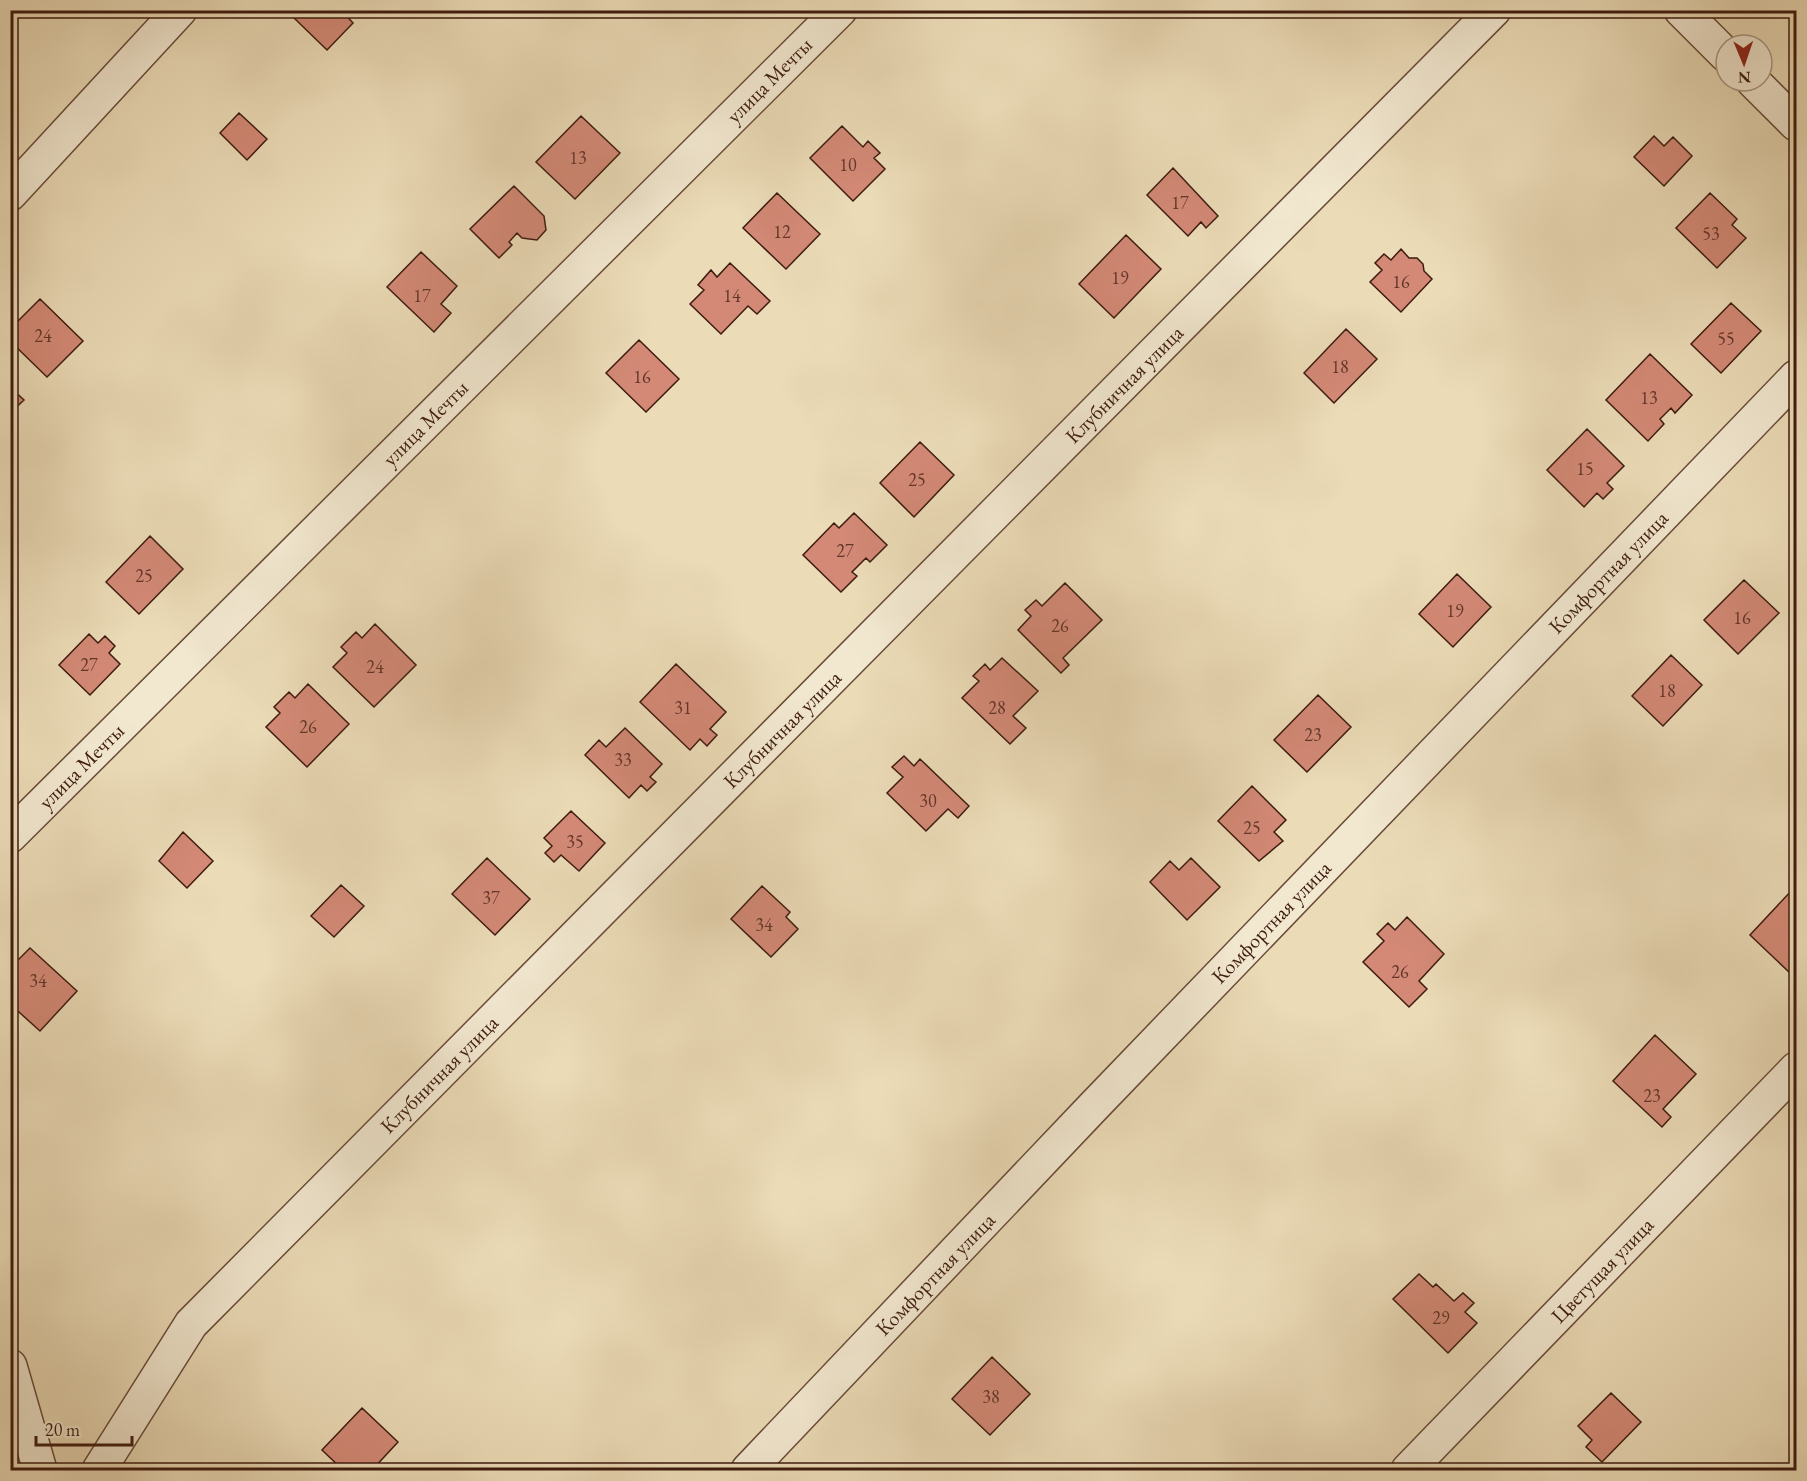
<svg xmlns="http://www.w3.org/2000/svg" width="1807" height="1481" viewBox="0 0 1807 1481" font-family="'EB Garamond',serif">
<rect width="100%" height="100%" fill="#ebdbb7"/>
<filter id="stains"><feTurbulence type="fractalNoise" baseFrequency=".00333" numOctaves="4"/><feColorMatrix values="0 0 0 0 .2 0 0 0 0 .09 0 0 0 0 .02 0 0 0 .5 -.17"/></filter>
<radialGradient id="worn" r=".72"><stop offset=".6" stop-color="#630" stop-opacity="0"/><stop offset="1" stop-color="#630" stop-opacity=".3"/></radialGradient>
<path fill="#d38976" stroke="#3e1b0f" stroke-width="1.5" d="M299,10H341L353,23L327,50L293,17Z
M239,113L267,139L247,160L220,133Z
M581,116L620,153L575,199L536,162Z
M842,126L863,147L868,141L880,153L874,158L885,169L853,201L810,158Z
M1654,136L1664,146L1673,137L1692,156L1664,186L1634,157Z
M1173,168L1218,216L1206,228L1201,222L1188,236L1147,195Z
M514,186L544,216L546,230L537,240L522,238L517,233L509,242L512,245L499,258L470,229Z
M777,193L820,234L786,269L743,228Z
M1710,193L1737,219L1732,225L1746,238L1717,268L1676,228Z
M1126,235L1161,269L1114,318L1079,284Z
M1401,249L1409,258H1417L1423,264L1424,271L1432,279L1401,312L1370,282L1382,270L1375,263L1384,254L1391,260Z
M421,252L457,286L441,304L451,313L434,332L387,287Z
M730,263L770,301L757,314L748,306L721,334L690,304L704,290L698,285L711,270L717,277Z
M40,299L83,341L47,377L10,341V329Z
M1731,303L1761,331L1721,373L1691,344Z
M1346,329L1377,359L1334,403L1304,373Z
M639,340L679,379L646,412L606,373Z
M1650,354L1692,395L1675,413L1671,408L1660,419L1664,424L1648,441L1606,400Z
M10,387L24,400L10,413Z
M1587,429L1624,466L1607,483L1613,489L1603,499L1597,493L1584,507L1547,470Z
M920,442L954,475L914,517L880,483Z
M854,513L887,545L870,562L866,558L852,572L857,576L841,592L803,555L834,523L839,528Z
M150,536L183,569L139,614L106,582Z
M1457,574L1491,607L1453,647L1419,614Z
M1744,580L1779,613L1738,654L1704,620Z
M1065,583L1102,620L1063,658L1069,665L1061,673L1018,630L1031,616L1025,610L1036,600L1042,606Z
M375,624L416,665L374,707L333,667L347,653L341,647L356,632L362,638Z
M89,634L98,643L105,636L115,646L109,653L120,664L90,695L59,665Z
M1671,655L1702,685L1663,726L1632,696Z
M1002,658L1038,691L1013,716L1026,728L1010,744L962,698L979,681L973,676L985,664L990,670Z
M676,664L726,712L710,729L717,735L707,746L700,739L690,750L640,702Z
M308,684L349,724L307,767L266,727L280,713L274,707L289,692L295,698Z
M1318,695L1351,727L1307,772L1274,740Z
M625,728L662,764L650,777L656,782L647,791L641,785L629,798L585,755L599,740L606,747Z
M904,756L914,766L920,759L969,806L958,818L948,809L926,831L887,793L903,777L892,767Z
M1252,786L1286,820L1274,832L1283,841L1259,861L1218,821Z
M571,811L605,843L579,871L561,855L554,862L545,853L552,846L544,838Z
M183,832L213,861L187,888L159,861Z
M487,858L530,899L495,935L452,894Z
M1191,858L1220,887L1187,920L1150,882L1170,861L1179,870Z
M341,885L364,906L334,937L311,916Z
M762,886L790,912L786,917L798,929L771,957L731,919Z
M1792,890L1796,894V966L1790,973L1750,935Z
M1407,917L1444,954L1419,981L1427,989L1409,1007L1363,962L1384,941L1377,934L1388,923L1395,930Z
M30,948L77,991L40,1031L10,1004V968Z
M1655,1035L1696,1074L1663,1109L1671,1117L1662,1127L1613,1081Z
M1419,1274L1433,1287L1436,1284L1454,1301L1463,1293L1474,1303L1465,1312L1477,1323L1448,1353L1393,1299Z
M992,1357L1030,1394L990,1435L952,1399Z
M1611,1393L1641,1422L1602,1462L1586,1447L1592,1440L1578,1426Z
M362,1408L398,1442L372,1470H343L322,1450Z"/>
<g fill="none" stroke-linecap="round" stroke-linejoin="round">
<g stroke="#694b39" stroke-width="36">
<path id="street" d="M1681,10L1726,55
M1753,81L1796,124
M10,194L180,10
M10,836L840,10
M10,1366L40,1470
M99,1470L191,1324L1494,10
M748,1470L1094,1106L1796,377
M1408,1470L1796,1069"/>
</g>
<use href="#street" stroke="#f2e8d0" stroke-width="33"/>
</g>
<g text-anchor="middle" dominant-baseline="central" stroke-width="4.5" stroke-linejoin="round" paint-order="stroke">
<g font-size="18" fill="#633629">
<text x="578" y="157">13</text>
<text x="848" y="164">10</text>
<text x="1180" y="202">17</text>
<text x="782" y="231">12</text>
<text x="1711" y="233">53</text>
<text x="1120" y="277">19</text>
<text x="1401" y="281">16</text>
<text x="422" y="295">17</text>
<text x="732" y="295">14</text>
<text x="43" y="335">24</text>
<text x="1726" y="338">55</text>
<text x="1340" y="366">18</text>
<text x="642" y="376">16</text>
<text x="1649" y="397">13</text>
<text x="1585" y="468">15</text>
<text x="917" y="479">25</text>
<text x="845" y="550">27</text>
<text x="144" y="575">25</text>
<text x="1455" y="610">19</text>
<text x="1742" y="617">16</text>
<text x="1060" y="625">26</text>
<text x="89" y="664">27</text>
<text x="375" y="666">24</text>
<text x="1667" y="690">18</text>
<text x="683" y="707">31</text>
<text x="997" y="707">28</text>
<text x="308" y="726">26</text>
<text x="1313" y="734">23</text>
<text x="623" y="759">33</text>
<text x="928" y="800">30</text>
<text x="1252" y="827">25</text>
<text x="575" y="841">35</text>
<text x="491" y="897">37</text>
<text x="764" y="924">34</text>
<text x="1400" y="971">26</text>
<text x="38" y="980">34</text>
<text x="1652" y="1095">23</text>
<text x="1441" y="1317">29</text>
<text x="991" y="1396">38</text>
</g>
<g font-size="21" fill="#3e1b0f" stroke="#f2e8d0">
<text transform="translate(769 80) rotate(-45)">улица Мечты</text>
<text transform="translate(1124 384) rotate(-45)">Клубничная улица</text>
<text transform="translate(425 423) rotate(-45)">улица Мечты</text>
<text transform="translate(1608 572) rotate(-46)">Комфортная улица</text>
<text transform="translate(782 729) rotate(-45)">Клубничная улица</text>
<text transform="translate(81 766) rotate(-45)">улица Мечты</text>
<text transform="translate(1271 922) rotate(-46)">Комфортная улица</text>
<text transform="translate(439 1074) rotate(-45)">Клубничная улица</text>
<text transform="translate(1602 1270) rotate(-46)">Цветущая улица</text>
<text transform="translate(935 1274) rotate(-46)">Комфортная улица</text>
</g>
</g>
<rect width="1807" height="1481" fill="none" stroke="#ebdbb7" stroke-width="36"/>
<rect x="12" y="12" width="1783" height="1457" fill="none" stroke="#3e1b0f" stroke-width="3"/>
<rect x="18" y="18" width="1771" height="1445" fill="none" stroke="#3e1b0f" stroke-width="1.5"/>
<g transform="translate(1744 63) rotate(178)"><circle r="28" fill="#f2e8d0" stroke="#aa9683" stroke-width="1.5"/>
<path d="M0-4.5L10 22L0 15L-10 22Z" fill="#8f2418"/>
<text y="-9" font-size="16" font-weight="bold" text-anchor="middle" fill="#3e1b0f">N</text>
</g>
<path d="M36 1436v9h96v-9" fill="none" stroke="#3e1b0f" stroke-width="3"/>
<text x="45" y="1436" font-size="18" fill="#3e1b0f" stroke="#f2e8d0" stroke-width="4.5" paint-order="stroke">20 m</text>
<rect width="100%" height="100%" filter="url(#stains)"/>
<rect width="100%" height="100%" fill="url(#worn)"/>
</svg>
